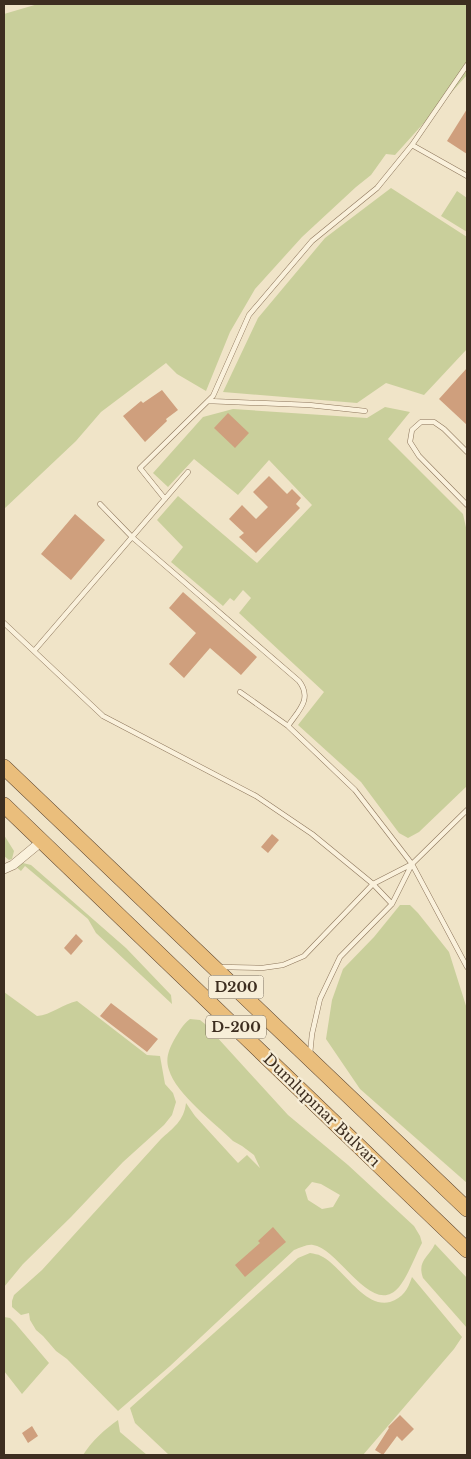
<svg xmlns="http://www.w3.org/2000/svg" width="471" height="1459" viewBox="0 0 471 1459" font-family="'Libre Baskerville',serif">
<rect width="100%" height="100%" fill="#f0e4c8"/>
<path fill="#c9cf9b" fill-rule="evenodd" d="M38,4H467V75L395,155L386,154L371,175L356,187L302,237L255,289L230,332L206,391L177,374L166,363L101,412L76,441L4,509V14Z
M391,188L467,237V349L424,395L386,383L357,403L223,392L258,318L325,238Z
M457,191L467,198V232L441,216Z
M385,407L410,412L388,439L463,514L467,532V786L419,832L408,838L399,833L361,782L298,725L324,692L239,613L251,598L243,590L234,601L230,598L223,606L171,562L183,547L157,520L178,496L257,563L312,505L269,460L238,495L194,459L168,487L153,473L203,417L233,409L367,418Z
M4,835L14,851L12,859L9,860L4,856Z
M23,863L31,865L126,948L171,995L172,1004L96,933L88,919L25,866L21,871L15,866Z
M400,905H410L418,913L449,952L467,1009V1183L360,1089L326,1039L332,1000L343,969L374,937Z
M4,992L37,1016C51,1015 63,1004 77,1001L147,1055L160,1056L165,1084L173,1093L176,1102L172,1115L164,1125L123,1162L71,1217L23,1264L4,1287Z
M190,1019L200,1020L205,1024L288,1115L348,1165L414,1226L420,1236L422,1243C415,1256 408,1276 399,1287C372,1319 339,1248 313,1245C307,1244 300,1248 294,1250L170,1366L118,1411L67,1359L56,1351L43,1336L36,1330L30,1320L29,1313L21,1315L12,1307V1301L14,1295L42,1270L161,1139C173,1128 184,1121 186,1103L195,1116L238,1163L247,1155L260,1168L254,1155L242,1146L233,1141C215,1123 176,1094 169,1070C165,1059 169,1049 174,1040C179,1032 182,1025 190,1019ZM312,1182L321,1184L340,1195L333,1207L322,1209L308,1200L305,1190Z
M435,1244L467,1278V1328L423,1278C417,1261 428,1258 435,1244Z
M310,1253C314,1254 318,1254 321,1256C342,1266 364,1309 390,1302C403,1298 408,1289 412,1277L462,1337L454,1349L363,1455H169L135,1423L130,1408L298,1258Z
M4,1317L10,1318L15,1323L49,1363L22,1394L4,1371Z
M118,1420L120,1432L147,1455H83C91,1442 105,1429 118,1420Z"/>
<path fill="#cf9f7d" d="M467,109V154L447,141Z
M467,368V425L439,399Z
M162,390L178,410L166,419L167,421L145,442L123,416L141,401L143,403Z
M228,413L249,433L235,448L214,428Z
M269,476L287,494L292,489L301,498L296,504L300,508L256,553L239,537L244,533L229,519L242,505L256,519L268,507L253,492Z
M75,514L105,540L71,580L41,554Z
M183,592L257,657L241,675L210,648L184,678L169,664L196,633L169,608Z
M272,834L279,840L268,853L261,847Z
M76,934L83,941L71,955L64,948Z
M111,1003L158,1039L147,1052L100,1016Z
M273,1227L286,1242L245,1277L235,1265L260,1243L258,1241Z
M400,1415L414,1429L402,1441L397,1436L383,1455L375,1450L389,1428L388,1427Z
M32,1426L38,1436L28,1443L22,1433Z"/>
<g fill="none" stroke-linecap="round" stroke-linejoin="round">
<g stroke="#8d765c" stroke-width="5.5">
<path id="service" d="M412,145L467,65
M208,401L309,405L365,411
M467,452L444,429L434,422H421L412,430L410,442L419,456L467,505
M165,499L140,468L213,396L249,315L312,241L377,188L412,145L467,176
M100,504L132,537L299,681C313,699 298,711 288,726
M4,623L103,716L256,796L312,834L373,884L392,904
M34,651L188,472
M240,692L288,726L355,790L412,864L467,967
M221,967L262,968L283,965L304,956L373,884L412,864L467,810
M310,1054L312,1034L320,999L340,957L392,904L412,864"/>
</g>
<g stroke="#8d765c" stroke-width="10">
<path id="minor" d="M4,869L13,865L42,841"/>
</g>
<g stroke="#5b4430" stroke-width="16">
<path id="trunk" d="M4,767L467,1209
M4,805L467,1250"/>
</g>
<use href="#service" stroke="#faf1dc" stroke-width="4.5"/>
<use href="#minor" stroke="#faf1dc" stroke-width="9"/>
<use href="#trunk" stroke="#eabe7c" stroke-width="15"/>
</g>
<g text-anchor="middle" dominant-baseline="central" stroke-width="4.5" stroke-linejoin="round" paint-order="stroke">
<g fill="#f7eed8" stroke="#756857" stroke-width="1">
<rect x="208.5" y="975.5" width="55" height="23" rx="4"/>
<rect x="206" y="1015.5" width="60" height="23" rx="4"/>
</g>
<g font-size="14" font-weight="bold" fill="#3d2e20">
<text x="236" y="987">D200</text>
<text x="236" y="1027">D-200</text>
</g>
<g font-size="15" fill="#3d2e20" stroke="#f7eed8">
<text transform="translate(322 1110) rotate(44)">Dumlupınar Bulvarı</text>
</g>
</g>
<rect width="471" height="1459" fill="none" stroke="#3d2e20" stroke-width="10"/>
</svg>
